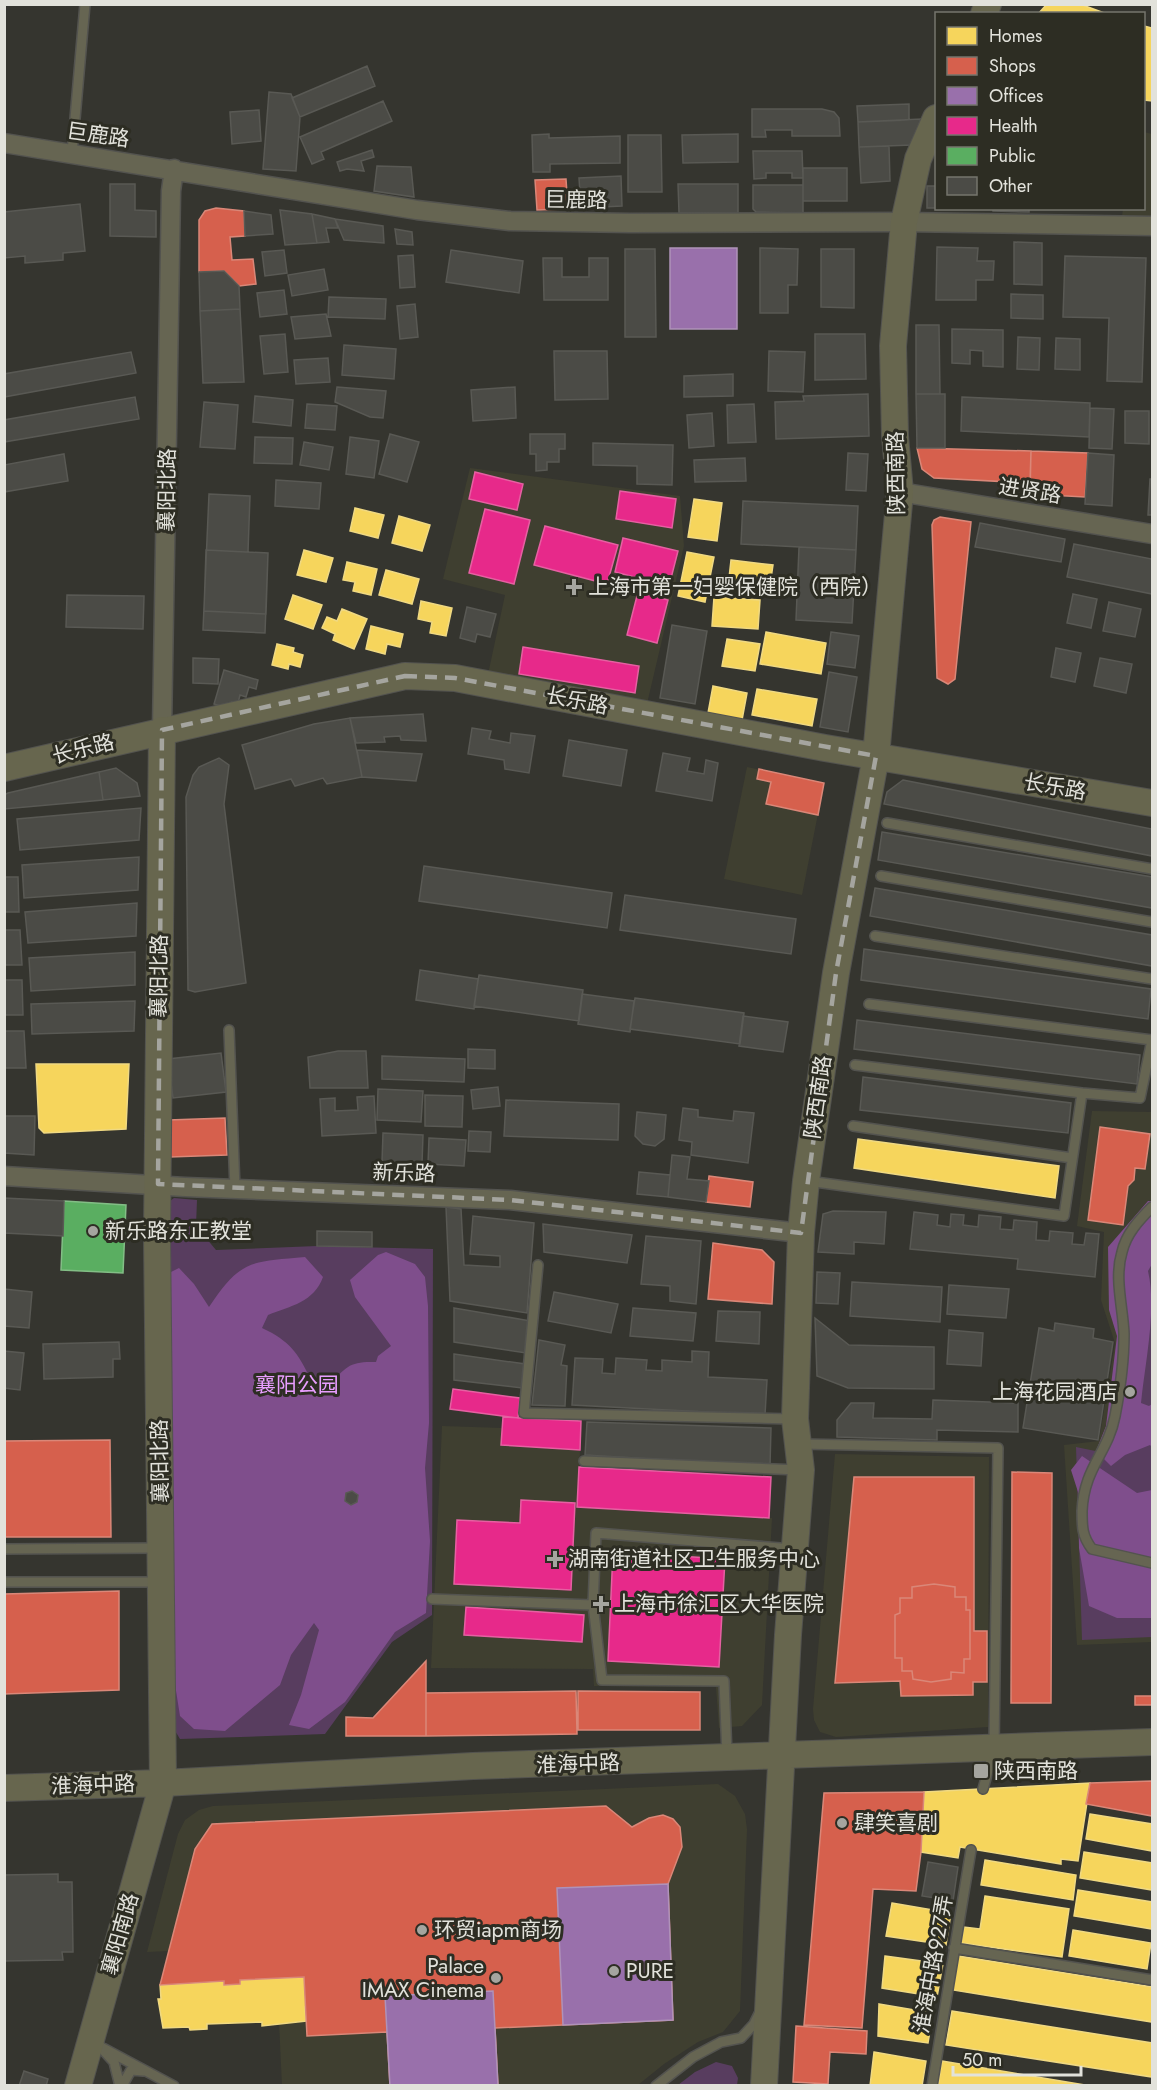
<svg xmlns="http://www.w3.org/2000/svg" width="1157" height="2090" viewBox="0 0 1157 2090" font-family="Jost,'Noto Sans SC',sans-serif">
<rect width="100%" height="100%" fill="#35352f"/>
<path fill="#3f3f30" d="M1144,132L1152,134V217L1122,216L1123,209L1144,208Z
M470,468L680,496L684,546L646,708L487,679L505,595L443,579Z
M747,767L824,783L802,895L724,879Z
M1152,1101V1642L1077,1645L1064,1445L1099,1441L1115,1343L1101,1300L1104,1232L1077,1226L1092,1111L1151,1112Z
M503,1417L581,1421L578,1507L772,1518L762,1705L742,1726L719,1728L716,1687L594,1686L593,1669L431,1668L442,1426L503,1428Z
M835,1454L989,1457L988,1727L836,1737L820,1732L814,1720L813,1709Z
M718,1784L735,1796L745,1814L747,1829L740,2011L723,2032L698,2042L664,2064L638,2085H282L279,2022L306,2021L305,2007H308L301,1945L147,1952L178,1834L185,1820L199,1810L213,1806Z"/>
<path fill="#583d5f" d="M174,1198L197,1200L196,1226L216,1250L317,1246L433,1249L432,1615L392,1642L325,1734L180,1739L171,1724L162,1207Z
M1152,1219V1637L1082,1640L1076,1447L1105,1453Z
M716,2062L732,2066L738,2078L737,2085H678L695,2072Z"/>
<path fill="#7f4e8c" d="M1148,1201H1152V1264L1148,1271C1157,1309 1145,1363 1141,1403L1149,1406L1152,1404V1447L1150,1445L1125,1455L1111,1466L1096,1451L1106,1426L1117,1336L1109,1310L1108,1247Z
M386,1252L415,1264L425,1277L428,1306L429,1423L425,1468L430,1541L426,1613L395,1632L345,1702L309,1729L289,1725L301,1695L319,1630L314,1623L291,1655L280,1685L225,1731L194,1729L180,1716L174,1678L167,1274L179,1268L194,1284L209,1307C241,1259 251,1262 305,1257L323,1277C314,1302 291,1306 268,1315L262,1328C290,1341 298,1353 311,1380L330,1386C345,1366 351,1361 376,1362L378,1356L391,1346L355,1297L350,1280L378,1255Z
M1082,1456L1137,1493L1152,1490V1618H1117L1089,1606L1079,1548L1078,1492L1071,1470Z"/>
<path fill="#f6d55c" stroke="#f0d982" stroke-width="1.5" d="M1047,4H1080L1107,14H1038Z
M1144,26L1152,28V101L1144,100Z
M694,499L722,503L717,541L688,537Z
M355,508L384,515L378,538L350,531Z
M399,516L430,525L422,551L392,543Z
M304,550L333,558L326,582L297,575Z
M687,552L714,557L705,602L678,596Z
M731,560L773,565L769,592L728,587Z
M347,562L377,569L371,595L353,591L355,582L343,580Z
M386,570L419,579L412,604L379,595Z
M293,595L322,605L313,629L285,619Z
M714,597L760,600L758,629L712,626Z
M421,601L452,608L446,636L430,633L432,622L418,619Z
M342,609L367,619L354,649L333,640L335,634L322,628L327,617L337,621Z
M371,626L403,634L400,647L387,644L385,654L366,649Z
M766,632L826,643L821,674L760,664Z
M727,639L760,644L755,671L722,666Z
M277,644L294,648L293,652L303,655L300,667L289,664L288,669L272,665Z
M713,686L747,693L742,720L708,713Z
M757,689L817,699L812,726L752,715Z
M36,1064H129L126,1129L44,1133L39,1128Z
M858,1139L1059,1166L1055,1198L854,1168Z
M1090,1783L1078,1861L1061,1859V1864L960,1847L958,1858L921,1852L924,1792Z
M1090,1814L1152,1824V1851L1086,1839Z
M1084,1852L1152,1863V1890L1080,1878Z
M985,1860L1076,1875L1073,1900L981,1885Z
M1078,1890L1152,1902V1929L1074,1916Z
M985,1896L1069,1909L1062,1957L961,1943L964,1927L980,1929Z
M892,1903L951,1913L946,1945L886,1936Z
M1073,1930L1151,1943L1147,1969L1069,1956Z
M885,1956L943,1964L937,1997L882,1988Z
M958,1956L1152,1987V2022L953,1990Z
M304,1977L308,2007H305L306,2021L262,2026V2022L207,2024V2029L190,2030L189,2027L163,2028L158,1999H161L160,1985L224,1981V1985L240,1984V1980Z
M879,2004L933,2013L928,2043L878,2036Z
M952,2011L1152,2043V2077L946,2045Z
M874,2052L926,2061L922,2086H870Z
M942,2061L1091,2086H938Z"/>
<path fill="#d6604d" stroke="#da8778" stroke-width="1.5" d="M566,179L568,209L537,210L535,180Z
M216,208L244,211L245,236L230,237L232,260L253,259L256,284L239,286L224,271L199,272V220L205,211Z
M917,448L1031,451L1030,483L934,478L922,469Z
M1031,451L1088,453L1085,497L1030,494Z
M940,517L971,522L955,679L948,684L937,678L932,525L934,520Z
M759,769L824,783L818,815L766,804L771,782L757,779Z
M225,1118L227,1155L170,1157L169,1120Z
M1100,1127L1150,1134L1145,1169L1135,1168L1134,1180L1128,1186L1123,1225L1088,1220Z
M709,1176L753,1182L750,1207L706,1202Z
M713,1243L762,1250L774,1262L772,1304L708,1299Z
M110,1440L111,1537H4V1441Z
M1012,1472L1052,1473L1051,1703H1011Z
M854,1477H974V1631H987V1682H973V1695L901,1696L900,1681L835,1683Z
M934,1584L955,1587V1597H966V1610H970V1659H964V1673L951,1672V1679L931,1682L913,1679L912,1671H902V1658H895V1615L900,1613V1598H912V1587Z
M119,1591V1690L4,1694V1594Z
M426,1661V1736H346V1717L373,1718Z
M576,1691L577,1734L426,1736V1693Z
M578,1691L700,1692V1730H578Z
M1135,1696H1152V1705H1135Z
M1152,1781V1816L1086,1804L1090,1783Z
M924,1792L921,1852L916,1891L873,1889L862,2028L804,2025L824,1793Z
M606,1806L632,1827L649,1818L663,1815L673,1819L680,1827L682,1847L668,1884L673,2020L495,2028L498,2086H390L387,2032L307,2036L304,1977L240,1980V1984L224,1985V1981L160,1985L195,1849L212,1824Z
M796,2026L867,2031L866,2054L830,2052L828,2084L793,2082Z"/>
<path fill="#9970ab" stroke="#af92b9" stroke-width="1.5" d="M670,248H737V329H670Z
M668,1884L673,2020L563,2025L557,1888Z
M493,1991L498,2086H390L385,1996Z"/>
<path fill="#e7298a" stroke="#e660a2" stroke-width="1.5" d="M475,472L523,484L517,510L469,499Z
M620,491L676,499L672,528L616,519Z
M485,509L530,520L514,584L469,573Z
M545,526L618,545L607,584L534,565Z
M623,538L678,551L669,586L615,572Z
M638,592L668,600L657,643L627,635Z
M523,647L639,666L635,693L519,674Z
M453,1389L520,1398L518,1418L450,1409Z
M503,1417L581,1421L580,1450L501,1445Z
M579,1467L771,1477L769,1518L577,1507Z
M521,1500L575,1503L571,1590L454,1584L457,1520L520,1523Z
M613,1552L725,1559L719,1667L608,1661Z
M466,1607L584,1615L582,1642L464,1635Z"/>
<path fill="#5aae61" stroke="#83be86" stroke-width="1.5" d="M64,1201L126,1205L123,1273L61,1270Z"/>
<path fill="#4b4b46" stroke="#595954" stroke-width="1.5" d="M367,66L375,86L300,117L292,98Z
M269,92L291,94L300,117L296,171L263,169Z
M383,101L392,121L321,152L324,159L312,164L300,137Z
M909,104V120L858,122L857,106Z
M752,109H822L834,112L839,118L840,136H792V130H765L766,137H752Z
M259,110L261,141L232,144L230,112Z
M921,119L912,145L859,147L858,122Z
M549,134V138L620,136V163L550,164V172H533L532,135Z
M738,134V162L683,163L682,135Z
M628,135H661L662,192H628Z
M889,146L890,181L861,183L859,147Z
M372,150L374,157L361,161L364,171L347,169L340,171L337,162Z
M753,151H802L803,178H792V173H766V178L754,179Z
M377,166L411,167L414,197L374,191Z
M803,168H847V201H803Z
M621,176L622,206L581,208L579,178Z
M110,184H135V210L156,211V237L110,236Z
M678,184H738V213H679Z
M753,185H803V213L756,212L753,209Z
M927,186H936V208H927Z
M80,204L85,251L63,253V260L25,263V256L4,258V212Z
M993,208H1029V212L993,211Z
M280,210L312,214L317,243L285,245Z
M244,211L271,215L273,234L245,236Z
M312,214L335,219L338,228H326L329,242L317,243Z
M335,219L383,226L384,243L344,240Z
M395,229L412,232L413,245L397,244Z
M1014,242L1042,243V285L1014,284Z
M937,247L978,248L977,261H994L993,280H976V300H936Z
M760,248L798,249L797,285H788V313H760Z
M625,249H655L656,337H625Z
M821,249H854V308L821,307Z
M284,250L287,273L265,276L262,252Z
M451,250L523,261L519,293L446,282Z
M413,255L415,287L400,288L398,256Z
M1065,256L1146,258L1142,382L1107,381L1109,318L1063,317Z
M543,258H562V277H589V258H608V300H544Z
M324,269L328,290L292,296L288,275Z
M224,271L239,286L240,309L200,311L199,272Z
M284,290L287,314L260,317L257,293Z
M1011,294L1043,295V319L1011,318Z
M329,297L386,299L385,319L328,317Z
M415,304L418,337L400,339L397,306Z
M240,309L244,382L203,383L200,311Z
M326,314L331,336L295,339L291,317Z
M916,325H939L940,394H916Z
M952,329L1003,330V367L983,366V351L970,350V364L952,363Z
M285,334L288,372L264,374L260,336Z
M815,334H865L866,379L815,380Z
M1018,337L1040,338L1039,370L1017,369Z
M1056,338L1080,339V370L1055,369Z
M344,345L396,349L394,379L342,375Z
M554,351H607L608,399L555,400Z
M769,351L805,352L803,392L768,391Z
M131,352L136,373L4,397V374Z
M328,358L330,382L296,384L294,360Z
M733,374V396L684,397V376Z
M337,387L386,391L383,418L370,417L335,402Z
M515,387L516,418L473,421L471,390Z
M868,394L869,436L776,439L775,402L804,401L803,396Z
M916,394H945V448H917Z
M255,396L293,400L291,426L253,422Z
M135,397L139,419L4,442V420Z
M962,397L1090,403L1089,437L961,431Z
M204,402L238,405L235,449L200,447Z
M307,404L337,406L335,430L305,428Z
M754,404L756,442L728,443L727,405Z
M1090,408L1114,409L1112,449L1089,448Z
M1125,411H1149V444L1125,443Z
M712,413L714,446L689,448L687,415Z
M390,434L419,442L407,482L379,474Z
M530,434H565V449H559V462H547V470L536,471V454H530Z
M255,437L293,438L292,464L254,463Z
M350,437L379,441L374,478L346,474Z
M304,442L333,447L329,470L300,465Z
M593,443L673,445L672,485L637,484V466L593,465Z
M848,453L868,454L866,491L846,490Z
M1088,453L1114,455L1112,506L1085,504Z
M64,454L68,481L4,492V465Z
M745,458L746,481L695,482L694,460Z
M1150,479H1152V515H1148Z
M276,480L321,483L319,509L275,506Z
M209,494L250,496L248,552L268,553L265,633L203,630Z
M743,501L858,506L856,550L741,544Z
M980,523L1065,539L1061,562L975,547Z
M1074,544L1152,559V594L1067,577Z
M799,547L856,550L852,623L796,620Z
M206,550L268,553L266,614L204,611Z
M1073,594L1097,599L1091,628L1067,623Z
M67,595L144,596L143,629L66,627Z
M1109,602L1141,609L1135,637L1103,631Z
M467,607L496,614L490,637L477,634L475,642L460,638Z
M672,625L707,631L695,704L660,698Z
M831,632L859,636L855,668L827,664Z
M1056,648L1081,653L1075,682L1051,677Z
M193,658L219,659L218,684L193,683Z
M1100,658L1132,664L1126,693L1094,686Z
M224,670L258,680L256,689L249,687L246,697L240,695L238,703L232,702L230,709L214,704Z
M829,672L857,677L848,732L820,727Z
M423,714L426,741L401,740L400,736L384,737L385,742L356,743L350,718Z
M350,718L362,777L327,784L323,778L295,786L291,779L255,789L242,745L314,724Z
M472,728L491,731L489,739L510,743L511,733L535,736L529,773L505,769L504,760L468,754Z
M569,740L627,750L621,786L563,776Z
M357,750L422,754L416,781L362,777Z
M663,753L690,758L687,771L704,774L706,760L718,763L712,801L656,791Z
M219,758L229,765L224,804L246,983L195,992L188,990L186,797L193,775L199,767Z
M116,768L137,783L140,796L103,800L99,772Z
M99,772L103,800L4,809V795L8,793Z
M903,780L1152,829V856L884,804L887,792Z
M141,808L139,840L20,850L17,819Z
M882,832L1152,877V908L878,860Z
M139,857L138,890L24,898L22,865Z
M424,866L612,893L607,928L419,901Z
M4,877H18L19,912H4Z
M875,888L1152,935V966L870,916Z
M625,895L796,919L791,954L620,930Z
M137,903L136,936L28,943L25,912Z
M4,930H20L22,965H4Z
M864,949L1151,989L1148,1019L861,980Z
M135,952V985L31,991L29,958Z
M420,970L478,979L474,1009L416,1000Z
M479,975L583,990L579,1021L474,1006Z
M4,980H22L23,1015H4Z
M582,994L634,1001L630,1032L578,1024Z
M635,998L744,1013L740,1044L630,1029Z
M135,1001L134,1031L32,1034L31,1004Z
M743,1016L788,1022L783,1052L739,1046Z
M857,1020L1140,1055L1137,1084L854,1049Z
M4,1031H24L26,1068H4Z
M468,1049L495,1050V1069L468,1068Z
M338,1051H366L368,1088H310L308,1057Z
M221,1053L226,1092L173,1098L168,1059Z
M382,1056L465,1059L464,1082L382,1079Z
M863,1077L1071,1103L1068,1133L860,1110Z
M498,1087L500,1106L473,1109L471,1090Z
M378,1089L423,1091L421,1122L377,1120Z
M425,1095L463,1096L462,1127L425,1126Z
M374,1096L376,1133L322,1136L320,1099L335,1098V1111L358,1110L357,1097Z
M506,1100L619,1104L618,1140L504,1136Z
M683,1108L698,1110V1117L733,1121L734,1111L754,1113L748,1163L691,1155L692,1142L679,1140Z
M637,1112L666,1115L664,1139L655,1146L643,1144L635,1136Z
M4,1116H35L34,1155L4,1153Z
M469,1131L491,1132L490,1152L468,1151Z
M383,1133L423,1135L422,1164L382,1162Z
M429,1138L466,1140L464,1166L428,1164Z
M672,1155L690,1157L687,1179L709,1181L706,1202L668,1197Z
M639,1172L670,1175L668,1197L637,1194Z
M4,1198L64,1201L63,1236L4,1233Z
M446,1207L461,1209L464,1265L500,1267V1256L470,1254L473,1216L534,1223L527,1313L450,1301Z
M833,1211L886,1212L884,1244L854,1242V1254L818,1252L823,1214Z
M914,1212L938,1215L937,1225L950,1227L951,1214L964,1215L963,1225L978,1227L979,1215L1001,1217L1000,1229L1013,1230L1014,1220L1037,1222L1036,1240L1049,1241L1050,1231L1073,1233L1072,1244L1084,1245L1086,1233L1099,1234L1095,1277L1017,1269L1018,1259L910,1249Z
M543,1224L632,1235L627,1263L544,1252Z
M317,1231L372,1232V1247L317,1246Z
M646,1236L701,1241L696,1304L670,1301V1286L641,1284Z
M817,1272L840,1273L838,1304L816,1303Z
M852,1282L942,1287L940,1322L850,1316Z
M949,1285L1009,1289L1006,1318L947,1314Z
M4,1289L32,1292L29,1328L4,1326Z
M554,1292L618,1304L611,1333L548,1321Z
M454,1308L531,1321L526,1353L454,1342Z
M633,1308L696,1313L693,1341L630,1336Z
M718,1311L760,1312L759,1344L716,1341Z
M815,1318L849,1345L934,1347V1389L848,1388L817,1376Z
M1055,1323L1094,1329L1093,1338L1113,1342L1098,1440L1023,1428L1039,1328L1054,1331Z
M949,1330L983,1333L981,1366L947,1364Z
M539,1340L565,1345L561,1365L567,1366L565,1406L532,1405Z
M119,1342L120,1359H113V1377L44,1379L43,1344Z
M4,1351L24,1353L20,1390L4,1388Z
M692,1351L709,1352L708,1377L767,1380L765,1415L572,1405L575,1358L603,1359L602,1373L615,1374L616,1358L647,1360L646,1370L662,1371V1360L692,1362Z
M454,1354L525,1364L522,1388L454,1380Z
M933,1400L1018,1403V1432L937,1430V1440L837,1437V1420L851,1403H874L873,1418L932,1419Z
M587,1422L771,1428L770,1466L585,1455Z
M352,1491L358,1495L357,1502L351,1505L345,1501L346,1493Z
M928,1862L958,1867L953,1901L922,1896Z
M58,1874V1882H72L73,1952H62L63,1960L4,1961V1875Z
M58,1874V1882H72L73,1952H62L63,1960L4,1961V1875Z
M24,2071L48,2079L46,2086H19Z"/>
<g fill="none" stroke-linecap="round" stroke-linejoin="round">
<g stroke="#53534f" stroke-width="12">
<path id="lane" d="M72,153L85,4
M887,823L1152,869
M881,876L1152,922
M875,936L1152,979
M229,1030L235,1189
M855,1065L1082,1093
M853,1126L1072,1158
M808,1181L1064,1216L1082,1093L1140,1098L1152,1040L869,1004
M1152,1207C1139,1220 1126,1234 1122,1252C1114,1278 1123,1307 1124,1334C1124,1361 1120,1390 1115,1416C1108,1453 1084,1467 1082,1511C1082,1527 1082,1536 1092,1549L1152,1563
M538,1265L524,1413L792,1419
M801,1444L998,1448L994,1749L983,1789
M584,1461L799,1470
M4,1549L158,1548
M4,1582H158
M432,1599L593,1605L602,1680L724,1681L727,1755
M593,1605L596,1533L793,1549
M954,1948L1152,1980
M94,2039L101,2047L174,2086
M104,2051L114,2062L120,2086
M122,2086L131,2070L143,2071
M656,2086L693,2057L721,2042L741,2038L754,2024L760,2012
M932,2086L971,1850"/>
</g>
<g stroke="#53534f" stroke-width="21">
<path id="street" d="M4,143L417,210L510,221L630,223L904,222L1152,226
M900,492L1152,534
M162,730L171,191L174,169
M4,1176L185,1187L510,1200L801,1233"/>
</g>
<g stroke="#53534f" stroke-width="28">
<path id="secondary" d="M984,14L988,4
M4,768L405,676L455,678L825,748L1152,803
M4,1788L163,1783L473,1766L1152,1742
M78,2086L163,1783L157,1236L162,730
M764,2086L788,1635L801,1470L795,1419L801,1233L806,1181L836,973L876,756L900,492L895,436L893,346L904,222L918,159L936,118"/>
</g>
<use href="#lane" stroke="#666552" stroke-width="9"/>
<use href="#street" stroke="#666552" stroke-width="18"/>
<use href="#secondary" stroke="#67664e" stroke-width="26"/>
</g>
<path fill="none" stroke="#a5a59f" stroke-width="4.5" stroke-dasharray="12 8" stroke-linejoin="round" d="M405,676L455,678L876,756L836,973L801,1233L510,1200L158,1184L162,730Z"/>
<g fill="#a5a59f" stroke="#2d2d23" stroke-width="2">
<path d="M571 578h6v6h6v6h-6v6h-6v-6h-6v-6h6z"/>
<circle cx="93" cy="1231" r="6"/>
<circle cx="1130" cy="1392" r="6"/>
<path d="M552 1550h6v6h6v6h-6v6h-6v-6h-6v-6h6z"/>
<path d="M598 1595h6v6h6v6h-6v6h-6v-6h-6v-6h6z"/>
<rect x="973" y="1763" width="16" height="16" rx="3"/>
<circle cx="842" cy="1823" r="6"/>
<circle cx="422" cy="1930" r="6"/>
<circle cx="614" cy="1971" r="6"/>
<circle cx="496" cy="1978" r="6"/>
</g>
<g text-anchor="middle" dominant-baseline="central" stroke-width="6" stroke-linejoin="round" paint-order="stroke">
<g font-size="21" fill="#e2e2db" stroke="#2d2d23">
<text transform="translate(98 135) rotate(8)">巨鹿路</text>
<text transform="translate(576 200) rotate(1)">巨鹿路</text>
<text transform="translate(896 473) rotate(-91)">陕西南路</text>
<text transform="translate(167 490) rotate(-89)">襄阳北路</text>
<text transform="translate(1030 491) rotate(9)">进贤路</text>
<text transform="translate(577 701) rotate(11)">长乐路</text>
<text transform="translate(83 749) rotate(-14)">长乐路</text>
<text transform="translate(1055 787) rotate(10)">长乐路</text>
<text transform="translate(159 976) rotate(-89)">襄阳北路</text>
<text transform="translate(818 1097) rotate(-82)">陕西南路</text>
<text transform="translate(404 1173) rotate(2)">新乐路</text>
<text transform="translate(160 1461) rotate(-91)">襄阳北路</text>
<text transform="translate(578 1764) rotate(-2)">淮海中路</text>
<text transform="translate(93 1785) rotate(-2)">淮海中路</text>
<text transform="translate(120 1934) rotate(-74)">襄阳南路</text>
<text transform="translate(933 1964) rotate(-80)">淮海中路927弄</text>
</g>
<g font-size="21" fill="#e2e2db" stroke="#2d2d23" text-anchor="start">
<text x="588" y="587">上海市第一妇婴保健院（西院）</text>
<text x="105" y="1231">新乐路东正教堂</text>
<text x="1118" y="1392" text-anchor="end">上海花园酒店</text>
<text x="568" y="1559">湖南街道社区卫生服务中心</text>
<text x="614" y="1604">上海市徐汇区大华医院</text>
<text x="994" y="1771">陕西南路</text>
<text x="854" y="1823">肆笑喜剧</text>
<text x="434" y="1930">环贸iapm商场</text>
<text x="484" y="1966" text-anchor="end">Palace<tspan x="484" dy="24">IMAX Cinema</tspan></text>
<text x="626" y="1971">PURE</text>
</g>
<g font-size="21" fill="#e99eff" stroke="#2d2d23">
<text x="297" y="1385">襄阳公园</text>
</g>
</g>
<rect width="1157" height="2090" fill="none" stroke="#e2e2db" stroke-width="12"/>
<rect x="935" y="12" width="210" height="198" fill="#2d2d23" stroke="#75756d" stroke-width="1.5"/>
<rect x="947" y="27" width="30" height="18" fill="#f6d55c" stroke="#75756d" stroke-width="1.5"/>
<text x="989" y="42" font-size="18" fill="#e2e2db">Homes</text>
<rect x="947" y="57" width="30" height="18" fill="#d6604d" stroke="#75756d" stroke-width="1.5"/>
<text x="989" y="72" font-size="18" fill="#e2e2db">Shops</text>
<rect x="947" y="87" width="30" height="18" fill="#9970ab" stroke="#75756d" stroke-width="1.5"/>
<text x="989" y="102" font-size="18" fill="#e2e2db">Offices</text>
<rect x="947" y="117" width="30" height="18" fill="#e7298a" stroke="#75756d" stroke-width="1.5"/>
<text x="989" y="132" font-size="18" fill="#e2e2db">Health</text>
<rect x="947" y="147" width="30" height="18" fill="#5aae61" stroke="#75756d" stroke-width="1.5"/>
<text x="989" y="162" font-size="18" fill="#e2e2db">Public</text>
<rect x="947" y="177" width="30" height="18" fill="#4b4b46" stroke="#75756d" stroke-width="1.5"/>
<text x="989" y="192" font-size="18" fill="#e2e2db">Other</text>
<path d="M953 2066v9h128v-9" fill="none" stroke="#e2e2db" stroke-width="3"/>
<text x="962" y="2066" font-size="18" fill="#e2e2db" stroke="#2d2d23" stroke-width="4.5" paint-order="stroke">50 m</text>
</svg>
